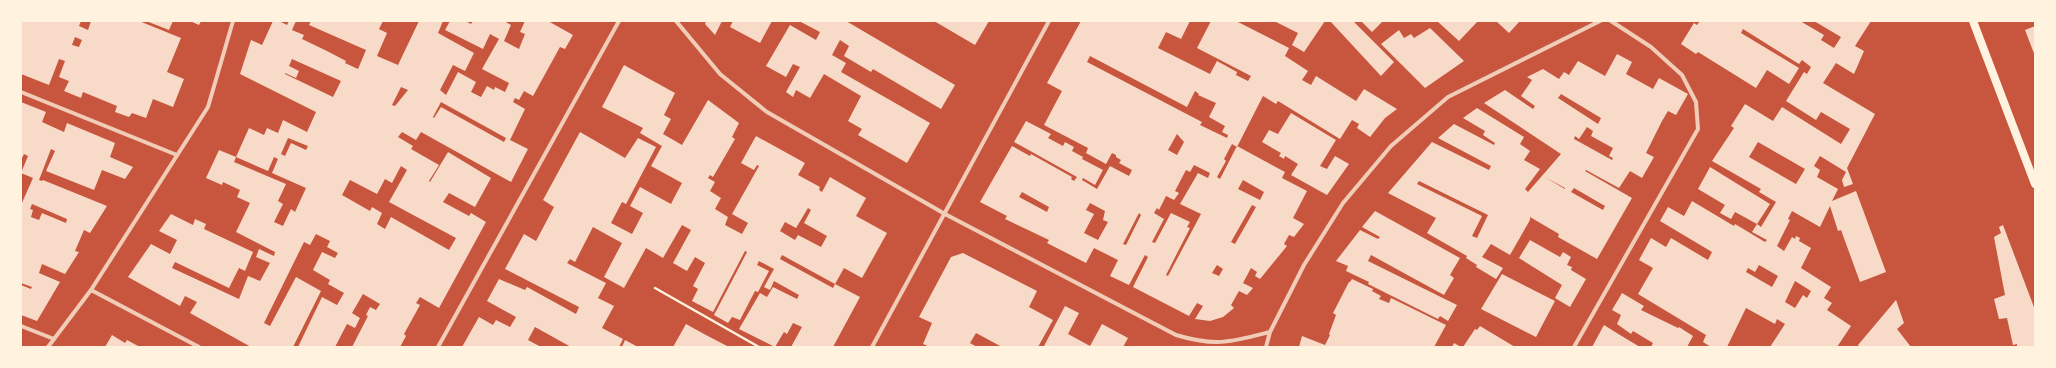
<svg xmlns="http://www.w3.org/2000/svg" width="2056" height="368" viewBox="0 0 2056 368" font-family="Lato,sans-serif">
<rect width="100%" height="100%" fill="#c8553d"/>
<path fill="#f7dbc8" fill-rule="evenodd" d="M21,21H81L79,26L88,30L91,21H139L181,38L167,72L184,79L173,107L153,99L146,118L132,113L129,117L115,112L117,106L83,92L81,98L64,91L69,81L59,77L65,61L59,59L49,85L21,74ZM75,37L82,40L79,47L72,45Z
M146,21H173L169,30Z
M190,21H201L199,25Z
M273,21H279L287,25L289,21H296L292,30L304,35L302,39L327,51L346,61L345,63L358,69L366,50L309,25L311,21H383L379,29L387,33L377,56L398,65L419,21H443L438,33L474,53L465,71L453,65L440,90L446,95L458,72L476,82L471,92L481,97L487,86L494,90L495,87L505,92L509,83L482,69L499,39L490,34L483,49L445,30L450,21H465L471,24L473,21H504L511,25L504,41L519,49L525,34L520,32L525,21H548L573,35L565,49L560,47L533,96L524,91L519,100L515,98L513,102L525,109L510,140L528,149L511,182L421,132L416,140L402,132L398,137L413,146L411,149L439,165L429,181L430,182L448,152L491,178L475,207L449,193L443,202L469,216L471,213L486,222L439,308L420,297L416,303L420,305L404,334L406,336L400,347H352L368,316L366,315L370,307L376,310L380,304L363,294L352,313L360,318L355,328L347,324L335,347H298L322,297L337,305L344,293L328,284L330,280L313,270L322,252L335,258L338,253L327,247L330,241L316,234L310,245L304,242L264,323L270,326L296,277L321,291L293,347H251L190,313L197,302L185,296L180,306L128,277L151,244L170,254L177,240L159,231L171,214L193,225L195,219L206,224L204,229L253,252L245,271L239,268L229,288L175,262L172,268L239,299L248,276L260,281L270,263L256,257L259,249L274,256L275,252L236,232L250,203L237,197L240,190L223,182L222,185L206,178L219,150L236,157L234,162L286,184L278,201L283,204L274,222L283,226L291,209L295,212L306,188L272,173L278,159L274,157L268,171L236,157L249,128L264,135L267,128L278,133L283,120L307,132L316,112L240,74L251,40L262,45ZM292,59L341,81L333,97L285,74V73L296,78L299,71L289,66ZM401,87L408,90L395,106L392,105ZM441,102L506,138L504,142L441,107L434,118L433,117ZM288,138L308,146L306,150L291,143L285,156L281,154ZM401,166L407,170L389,202L456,238L449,250L391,217L385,229L377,224L382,213L372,207L370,211L342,195L350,180L377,194L385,179L392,183Z
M706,21H722L715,35L705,24Z
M733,21H772L760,43L730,27Z
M799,21H846L955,85L941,109L873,69L871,72L844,56L849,46L840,40L832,55L846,63L841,72L930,123L907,163L858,135L862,129L848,121L861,96L824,74L810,98L796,90L793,97L786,92L800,67L793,64L786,77L766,66L790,25L816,40L820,32Z
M934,21H989L975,45Z
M1081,21H1190L1181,39L1166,32L1158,48L1210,74L1217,61L1237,72L1236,75L1248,81L1251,76L1197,48L1211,21H1236L1289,48L1285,56L1308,71L1302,80L1311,85L1316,76L1356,101L1364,89L1397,109L1385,118L1370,137L1357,128L1359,124L1352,120L1340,139L1278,101L1276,104L1263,96L1237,147L1232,144L1224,159L1226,161L1217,177L1220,179L1237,146L1285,172L1282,178L1307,191L1293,218L1304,224L1294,237L1289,235L1284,244L1287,246L1260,279L1255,276L1257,272L1251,268L1243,283L1253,288L1247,295L1239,291L1231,305L1234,308L1223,317L1210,321L1195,319L1203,306L1197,303L1189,316L1133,287L1148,257L1145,255L1129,285L1110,276L1118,260L1094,248L1086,263L1047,243L1049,240L1005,219L1007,216L980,202L1012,146L1030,156L1031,154L1072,177L1071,179L1074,181L1077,177L1014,142L1026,121L1051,134L1048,138L1063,146L1065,142L1074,147L1072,151L1083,157L1082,159L1103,170L1095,185L1083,178L1082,180L1097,189L1110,166L1129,176L1132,170L1119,163L1121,160L1116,157V155L1112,153L1106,164L1086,153L1088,148L1044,125L1062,91L1047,83ZM1090,56L1187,107L1195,91L1199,94L1198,95L1216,103L1209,117L1225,126L1222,132L1228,135L1227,138L1200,125L1202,122L1087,62ZM1177,134L1184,142L1177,155L1168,150ZM1194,165L1210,173L1208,178L1198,173L1180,204L1201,214L1168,276L1166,275L1190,228L1187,227L1190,222L1171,213L1155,243L1152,242L1164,219L1154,213L1157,208L1159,210L1166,196L1174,200L1179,193L1175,191L1186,170L1190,172ZM1243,180L1264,192L1260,200L1238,189ZM1022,192L1049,207L1047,212L1019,197ZM1090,203L1105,211L1103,220L1108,222L1098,240L1084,233L1094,214L1086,210ZM1252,205L1256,207L1235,244L1231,242ZM1139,213L1141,215L1126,245L1123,244ZM1217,265L1223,269L1219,276L1212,273Z
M1274,21H1325L1304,52L1292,45L1298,33Z
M1330,21H1353L1394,62L1381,76Z
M1361,21H1383L1372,32Z
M1437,21H1478L1459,41Z
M1496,21H1520L1509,33Z
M1700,21H1800L1824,35L1821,40L1834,48L1841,37L1814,21H1871L1855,46L1864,51L1854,74L1836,63L1823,83L1875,114L1847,168L1853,184L1844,187L1842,180L1846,172L1820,156L1814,166L1820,170L1817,177L1838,189L1832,201L1856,191L1886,272L1860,282L1841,230L1838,231L1830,206L1820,227L1792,211L1788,219L1790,220L1777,246L1784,251L1792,237L1795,239L1796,236L1800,238L1799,241L1811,248L1801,268L1831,287L1824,298L1832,303L1827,310L1851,326L1837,347H1770L1785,324L1777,319L1775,324L1746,308L1727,347H1711L1703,342L1706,335L1638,294L1653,268L1639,260L1651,238L1666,247L1671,238L1708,260L1712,252L1660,221L1668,207L1684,216L1692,201L1734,226L1735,224L1765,242L1767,240L1752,232L1757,224L1761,227L1776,202L1759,192L1761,189L1712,161L1734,128L1731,126L1745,104L1773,121L1782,107L1841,144L1850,129L1821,112L1816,120L1786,101L1804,72L1807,74L1811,67L1802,60L1799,64L1743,29L1741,33L1799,68L1789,84L1767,70L1756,88L1698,52L1696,54L1681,44L1694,23L1697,25ZM1758,142L1805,169L1796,184L1749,157ZM1759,265L1778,276L1772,287L1746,272L1748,268L1755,272ZM1795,281L1811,291L1807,298L1803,295L1795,308L1785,302Z
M2035,26V56L2025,30Z
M1430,28L1464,61L1425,88L1381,44L1399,30L1404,38L1411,34L1414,38Z
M1617,54L1632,62L1626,74L1653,89L1659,78L1688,94L1676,115L1668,111L1662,121L1646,153L1654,157L1642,178L1630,171L1619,188L1586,170L1585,171L1632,198L1597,259L1558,237L1559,234L1530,217V220L1510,255L1491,244L1482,257L1503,268L1496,279L1476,267L1477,265L1466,258L1467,256L1427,233L1436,218L1388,193L1432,142L1489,170L1491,166L1438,138L1454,124L1494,145L1495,143L1483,135L1485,131L1463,118L1477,108L1524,137L1520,144L1530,151L1524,160L1540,169L1525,189L1528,192L1561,154L1484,103L1505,90L1533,109L1535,106L1521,96L1532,80L1527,77L1543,69L1559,79L1564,72L1569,75L1578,61L1605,76ZM1561,94L1601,118L1598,124L1558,98ZM1587,127L1593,131L1591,136L1613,148L1609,156L1613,158L1612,160L1574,139L1575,136L1579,139ZM1543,176L1565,188V189ZM1419,181L1488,215L1477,238L1472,236L1482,216L1417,184ZM1574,188L1605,206L1603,210L1571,192Z
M624,65L675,93L664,115L671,119L663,134L682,145L708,100L739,123L732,137L735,139L713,177L710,175L708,178L715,182L710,191L721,198L715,209L728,217L725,225L742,234L748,223L732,214L759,166L757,165L754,170L741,163L756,136L805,163L798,175L820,187L819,190L822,192L830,177L866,198L856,216L887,233L862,278L844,268L835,284L782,255L780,259L833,288L835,284L860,297L833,347H791L802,327L793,323L787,334L784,332L775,347L739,329L760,293L767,297L773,287L797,299L799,295L774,281L770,290L764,287L774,269L759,261L757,265L769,271L758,292L755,291L740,320L732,317L728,323L714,315L746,254L747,252L745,251L713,312L692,301L698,289L693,286L705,263L695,257L687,271L673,263L691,230L682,225L663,258L646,248L624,288L604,277L622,243L593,227L575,262L570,259L567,263L606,283L598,298L614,306L602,328L623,339L619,347H571L535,327L528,340L541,347H462L479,317L493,325L496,320L510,327L516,317L487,301L499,279L525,290L527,287L576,314L579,307L505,269L524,234L536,241L554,207L543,200L580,132L625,158L638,138L656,147L626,204L622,202L611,223L632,234L643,213L630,206L640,187L671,204L674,198L682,183L651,166L662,146L640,133L643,128L602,107ZM808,208L811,210L804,223L827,236L821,247L798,235L795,240L780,231L785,222L796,228Z
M21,102L46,112L42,122L64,132L67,123L115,143L110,157L133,167L125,179L102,170L94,190L46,171L55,151L51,149L39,180L42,181L43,180L107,206L90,233L84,230L75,251L79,252L65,274L42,264L39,273L60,282L37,321L21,315V285L31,289L32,287L21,283V205L33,178L21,173L28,156L24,154L21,160ZM32,204L67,219L66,223L42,213L39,220L31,217L33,210L30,209Z
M1291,113L1336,140L1320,166L1327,169L1335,156L1349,164L1327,195L1291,175L1298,164L1285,156L1284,159L1279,156L1281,153L1262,142L1269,130L1278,134Z
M1710,167L1770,204L1757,224L1735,212L1731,219L1720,213L1725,205L1698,189Z
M1375,211L1460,258L1450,275L1454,278L1444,295L1371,255L1368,261L1457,305L1448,321L1440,316L1438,319L1368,284L1369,282L1346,271L1348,266L1336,261L1360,230L1378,239L1380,237L1362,227Z
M2003,225L2035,310V347H2017V344L2013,345L2007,318L1999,319L1994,299L2005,295L1994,237L2001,233L1999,227Z
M1530,240L1560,257L1563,252L1571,257L1567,265L1572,267L1571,270L1586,279L1570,307L1555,298L1562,285L1519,258Z
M963,253L1037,291L1029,307L1053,320L1038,347H1002L976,333L970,343L977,347H930L923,344L932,323L919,317L951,257Z
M1502,274L1555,301L1536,337L1481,309Z
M1352,279L1373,289L1372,291L1381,296L1379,299L1389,303L1391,298L1446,325L1434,347H1299L1302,336L1325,345L1330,335L1329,334L1336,315L1333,313L1349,282H1350Z
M1622,293L1644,306L1641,310L1678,328L1679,327L1693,336L1687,347H1651L1653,343L1633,331L1631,334L1617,324L1621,315L1612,310Z
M1896,300L1904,323L1897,329L1911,347H1859L1858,345Z
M1065,306L1079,313L1068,334L1090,346L1102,324L1128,338L1123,347L1044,346Z
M686,324L704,334L729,347H673Z
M1604,325L1620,335L1640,347H1592Z
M1480,326L1515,347H1463L1475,329L1477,330Z
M112,335L125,343L127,340L140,347H105Z
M625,340L638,347H622Z
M1454,343L1461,347H1452Z"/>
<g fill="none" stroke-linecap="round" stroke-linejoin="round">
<path stroke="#fff3e0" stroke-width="2.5" d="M655,288L759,347"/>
<path stroke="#f1ccb7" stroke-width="4" d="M676,21L720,74L767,112L945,214L1176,335C1216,347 1231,342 1270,332
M21,92L177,155
M91,290L199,347
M21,326L54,339
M48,347L91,290L208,107L233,21
M438,347L619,21
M872,347L1049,21
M1266,347L1270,332L1304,265L1343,203L1391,146L1448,97L1600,21
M1574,347L1698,129L1696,102L1682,75L1651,47L1611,21"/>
<path stroke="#fff3e0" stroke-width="8" d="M1973,21L2035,184"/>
</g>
<rect width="2056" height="368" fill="none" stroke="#fff3e0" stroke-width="44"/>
</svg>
